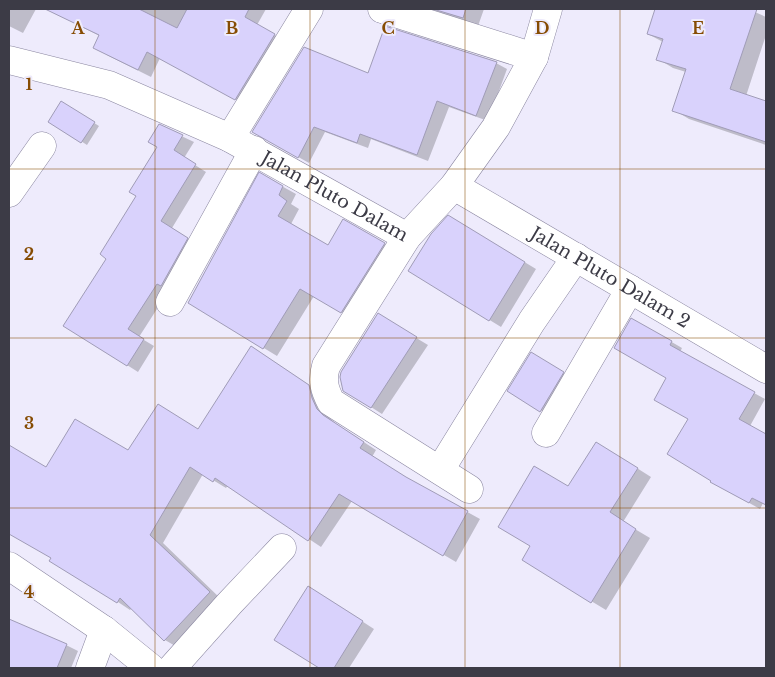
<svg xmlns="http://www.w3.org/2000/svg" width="775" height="677" viewBox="0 0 775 677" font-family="'Libre Baskerville',serif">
<rect width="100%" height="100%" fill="#eeebfc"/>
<path fill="#0003" d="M9,9H36L23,33L9,26Z
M46,9H266L257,25L287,42L248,106L160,58L151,77L107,55L100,36Z
M424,9H484L478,26Z
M656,9H748L766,17V35L746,96L766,102V145L689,119L674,110L686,72L673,68L658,59L663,42L648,34Z
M496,63L507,69L488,121L449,107L428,161L371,139L368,148L325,132L309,163L254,132L369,74Z
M62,103L99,126L87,145L50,121Z
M160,126L194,142L184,158L206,172L172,228L198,245L139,337L154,346L138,372L127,365L108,258L138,196L158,147Z
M260,174L296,194L291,204L299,209L291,224L328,247L343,221L397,251L354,319L314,296L277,356L189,302Z
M460,223L536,269L501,327L410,271Z
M378,315L428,345L382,414L371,407Z
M632,319L682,348L680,352L765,399L750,426L766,435V505L763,503L760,509L712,482L690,419L668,378Z
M532,354L574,379L552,417L509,391Z
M264,355L321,393L324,406L330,418L336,424L376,450L372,457L415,483L480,519L456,562L352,501L321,547L228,485L226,488L203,474L163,543L222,600L177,647L165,640L132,608L130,610L118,602L51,561L53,558L9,532V446L47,469L129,452L199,430Z
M610,451L651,477L623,522L650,538L606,610L523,560L569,488Z
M320,594L374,629L349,668H322L276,639Z
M9,621L66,645L78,651L71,668H9Z"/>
<path fill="#d9d2fc" stroke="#a09cb7" d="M45,9H139L177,28L187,9H249L245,17L275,34L235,100L147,52L138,70L93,48L99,35Z
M433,9H466L463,18Z
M655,9H757L730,89L766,101V142L672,111L686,69L656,60L663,39L647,34Z
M385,26L497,62L476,116L437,101L417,155L360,134L357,143L314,127L298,158L252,132L304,47L368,73Z
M61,101L95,122L81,143L48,122Z
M159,124L183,135L174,150L196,164L161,221L188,238L161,286L157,284L128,329L144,339L127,366L63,326L106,259L100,254L136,196L129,192L157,147L148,142Z
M259,172L283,186L279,195L287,201L278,216L328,245L343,219L385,243L341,313L300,289L263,349L188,303Z
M448,215L525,262L489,321L408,271L431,234Z
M378,313L417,337L371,408L343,391L340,377L341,372Z
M631,318L672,341L670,345L755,392L739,419L766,434V505L752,498L749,503L710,482L711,481L667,454L688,419L654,400L666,378L614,348Z
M251,346L309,385L312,398L317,409L323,415L364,442L360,448L406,477L468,511L443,556L339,494L308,541L215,478L213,482L190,467L150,535L210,592L164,641L120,598L117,603L49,561L51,558L9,534V445L46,467L75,419L128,450L158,404L198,429Z
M531,352L564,372L540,412L507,391Z
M596,442L638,468L610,512L636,529L591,603L522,560L530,546L498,527L534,466L568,486Z
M308,586L363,621L334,668H319L274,640Z
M9,619L67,644L57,668H9Z"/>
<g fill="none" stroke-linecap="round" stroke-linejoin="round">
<g stroke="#8a86a0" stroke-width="29">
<g id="minor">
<path d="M382,9L534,57"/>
<path id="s1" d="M9,60L109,85L230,138L407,237L454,186L496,127L534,57L548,9"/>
<path d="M230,138L309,9"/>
<path id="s2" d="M454,186L766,369"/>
<path d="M9,193L42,146"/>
<path d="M407,237L326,366C322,380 324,389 331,402L469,489"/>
<path d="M170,302L254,150"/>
<path d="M546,433L630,289"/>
<path d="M440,470L532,321L576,257"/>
<path d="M9,566L104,630L151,668"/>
<path d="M90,668L104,630"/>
<path d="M172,668L229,604L282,548"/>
</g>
</g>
<use href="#minor" stroke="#fff" stroke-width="28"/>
</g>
<path fill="none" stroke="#864c03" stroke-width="1" stroke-opacity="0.55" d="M155,9V668M310,9V668M465,9V668M620,9V668M9,169H766M9,338H766M9,508H766"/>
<g text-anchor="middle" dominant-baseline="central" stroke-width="4" stroke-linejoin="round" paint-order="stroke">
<g font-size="18" fill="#3c3b46" stroke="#eeebfc">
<text stroke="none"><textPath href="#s1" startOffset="355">Jalan Pluto Dalam</textPath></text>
<text stroke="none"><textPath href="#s2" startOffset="181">Jalan Pluto Dalam 2</textPath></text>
</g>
</g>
<g font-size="16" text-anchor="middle" font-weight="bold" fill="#864c03" stroke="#eeebfc" stroke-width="4" stroke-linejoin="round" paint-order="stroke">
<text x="78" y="34">A</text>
<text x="232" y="34">B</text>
<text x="388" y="34">C</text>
<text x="542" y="34">D</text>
<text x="698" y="34">E</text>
<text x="29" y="90">1</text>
<text x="29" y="260">2</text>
<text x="29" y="429">3</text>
<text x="29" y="598">4</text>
</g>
<rect width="775" height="677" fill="none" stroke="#3c3b46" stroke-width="20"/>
</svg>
